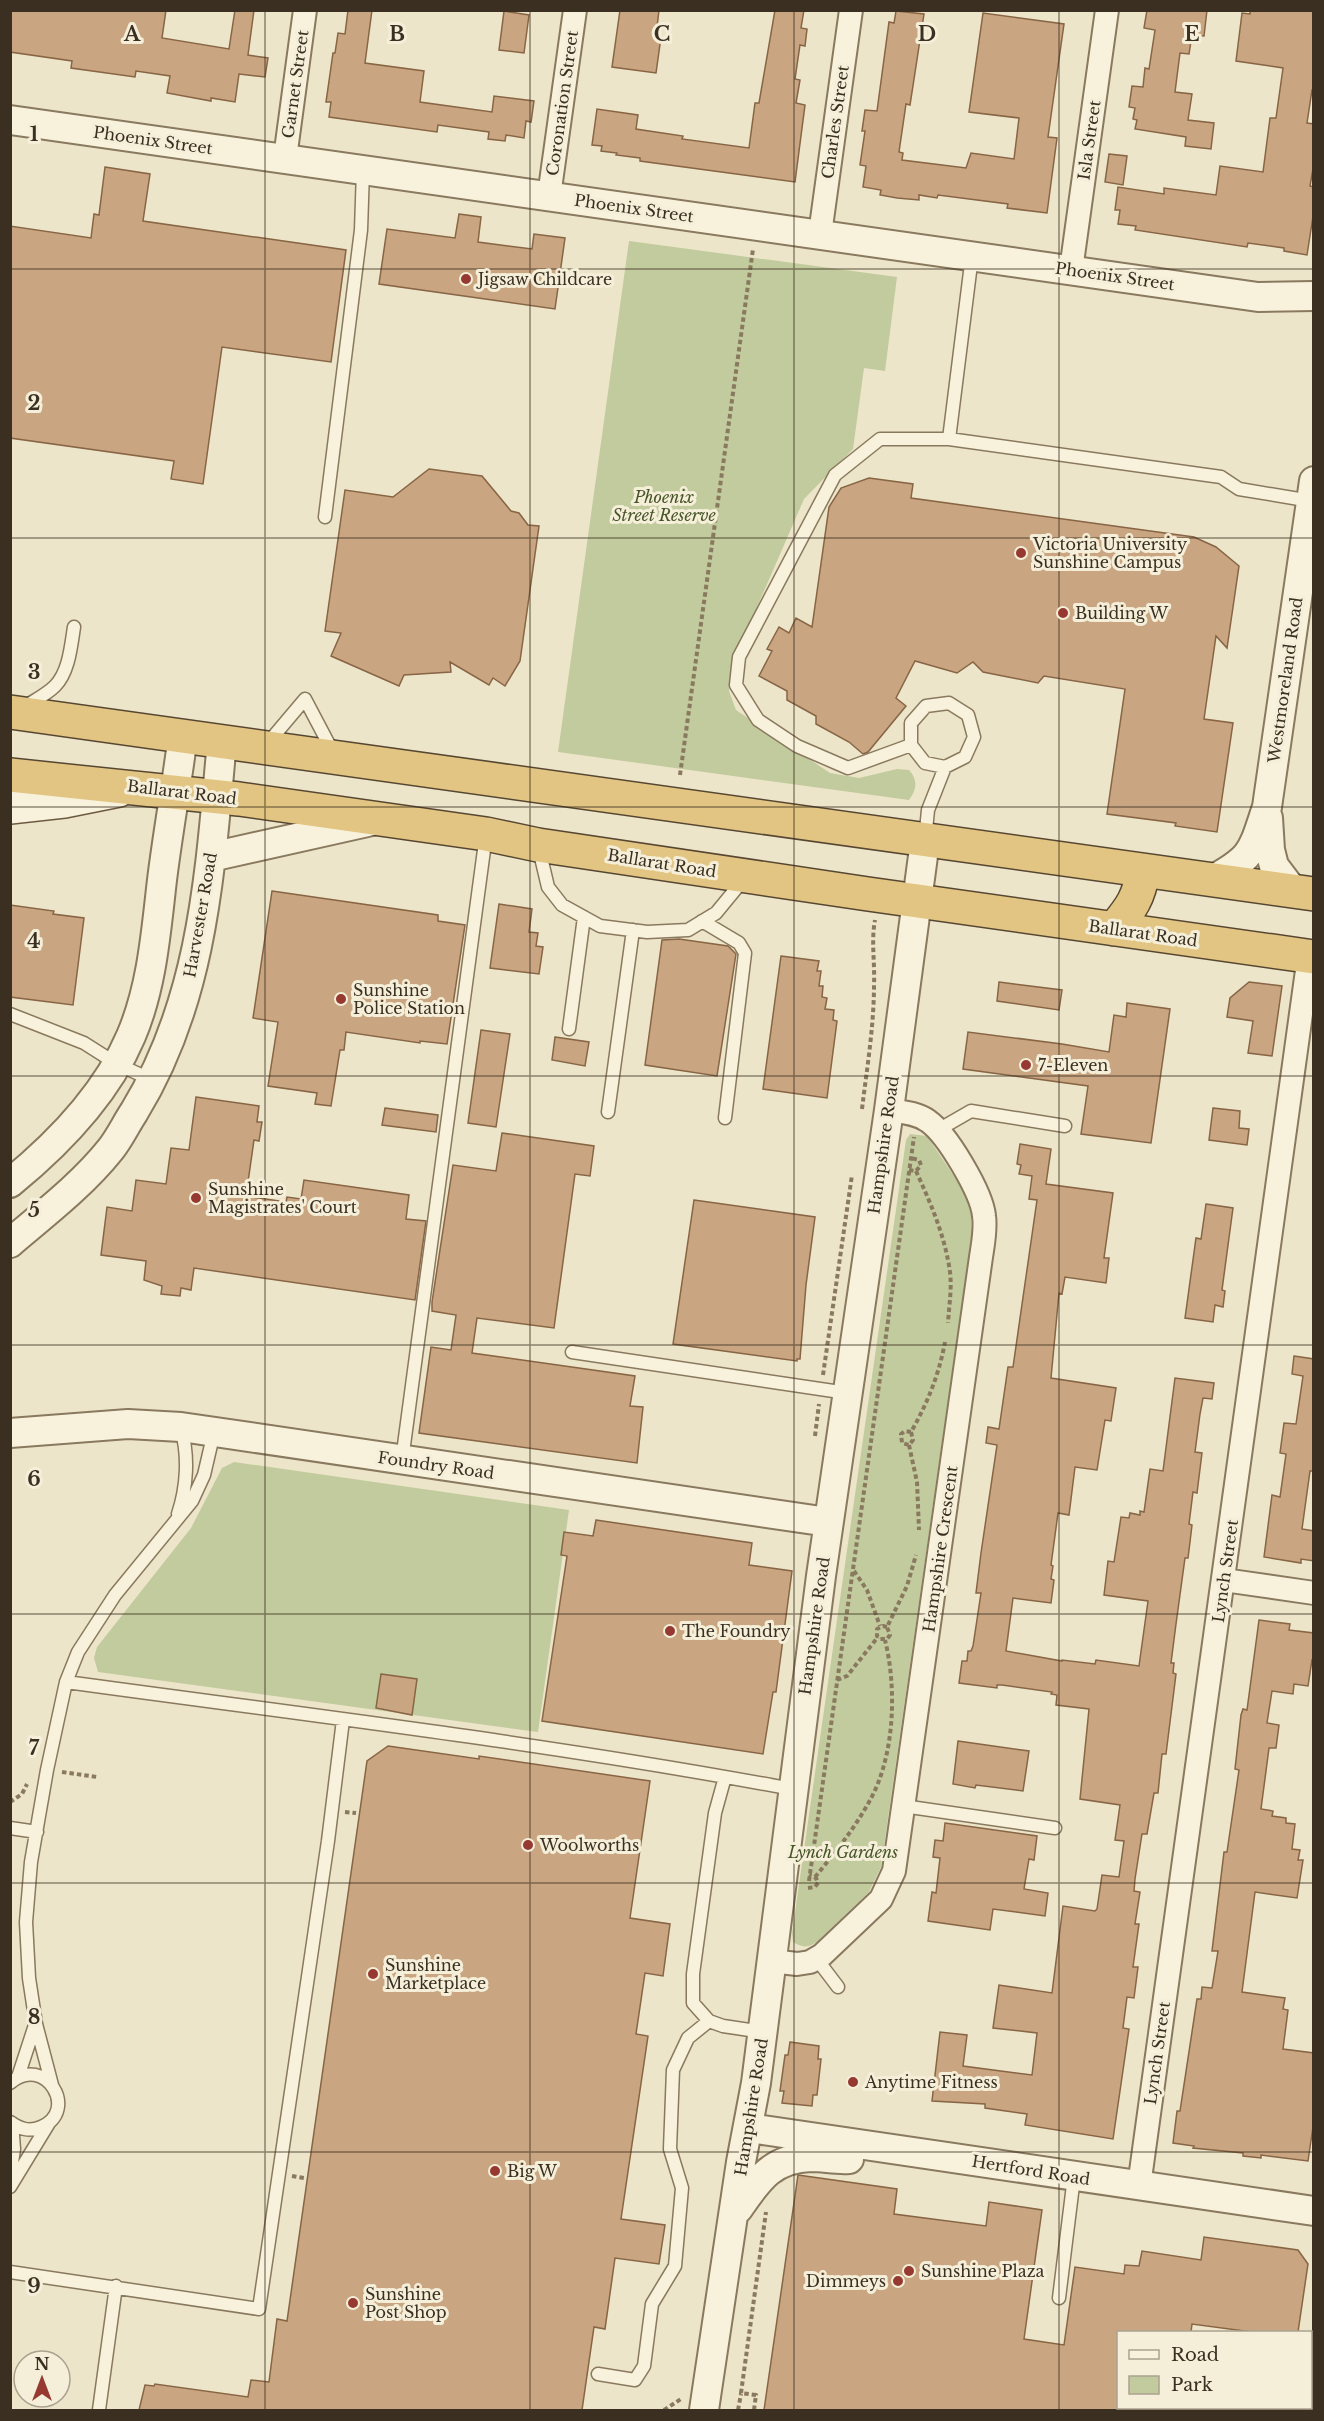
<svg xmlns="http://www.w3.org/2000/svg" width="1324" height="2421" viewBox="0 0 1324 2421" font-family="'Libre Baskerville',serif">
<rect width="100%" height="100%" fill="#ede5c9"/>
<path fill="#c2cb9d" d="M629,241L897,277L885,371L864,368L853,449L804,499L731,667L729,691L736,710L830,773L859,778L897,769L909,770C918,780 917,789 909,800L558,752Z
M910,1134L927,1136L970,1200L972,1232L881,1867L869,1892L818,1941C809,1948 803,1948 793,1942L792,1933L906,1140Z
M234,1462L569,1510L538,1732L98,1672L94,1658L97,1647L191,1528L222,1468Z"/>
<path fill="#c9a581" stroke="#876545" stroke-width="1.5" d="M10,10H166L162,38L229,49L235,10H254L248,55L268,58L265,77L239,74L235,102L211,98V101L167,93L170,76L136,71L135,77L71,68L72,61L10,52Z
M348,10H372L365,63L424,71L420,102L492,112L494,96L534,101L531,122L526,121L524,138L506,135L505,141L488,139L489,132L438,125L437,132L329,117L331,102H326L333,53H335L338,33L345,34Z
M620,10H659L656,36L661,37L656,73L612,67Z
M775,10H804L801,28L807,29L805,46L800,45L795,79L800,80L796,103L805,105L795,182L640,161V158L616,155L617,153L601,151L602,146L592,145L597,109L638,115L636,129L683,136L682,139L749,148L755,103H759Z
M1147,10H1207L1204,36L1192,35L1189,54L1180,53L1175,92L1192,94L1188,120L1214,123L1211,149L1185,146L1186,137L1135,129L1137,120L1133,119L1135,108L1129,107L1132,86L1143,87L1145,68L1149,69L1155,30L1144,28Z
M1250,10H1314V90H1312L1307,123L1314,124V163L1310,186L1314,187V210L1307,255L1284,251V248L1248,243L1247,247L1135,230L1136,226L1118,224L1120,210H1115L1118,187L1164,194V188L1216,195L1220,166L1263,172L1270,118H1276L1283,68L1236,61L1242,13L1250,14Z
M504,11L529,15L524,53L499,50Z
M896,11L924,14L910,105L906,104L899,152L903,153L902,160L966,168L971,153L1014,159L1019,118L969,112L983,13L1064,24L1048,137L1057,138L1047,213L1007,208L1008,204L938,195L937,198L919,195V200L897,198L880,195L881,190L863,187L866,166L860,165L865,131H862L865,110L877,111L889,22L894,23Z
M1109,154L1127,156L1123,185L1105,182Z
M105,167L150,174L143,221L346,250L331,362L222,347L203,484L171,479L174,461L10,438V226L91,238L94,214L99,215Z
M459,214L481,217L478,242L532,249L534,234L565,238L555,309L379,284L387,229L455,238Z
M429,469L482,476L511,511L519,513L528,525L539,526L520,661L505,686L493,678L489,685L450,662L451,672L404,675L399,686L331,656L341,633L325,631L345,490L393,497Z
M869,478L913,484L911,498L1194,537L1216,547L1239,566L1227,648L1216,636L1204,719L1233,723L1217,832L1175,826L1176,823L1107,814L1125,689L1044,676L1038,683L983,672L973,662L957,673L915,661L896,698L906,706L868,752L863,754L849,742L816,724V716L787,700V691L759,676L772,651L767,649L779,627L789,633L796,618L812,627L829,507L841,488Z
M272,891L438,915V921L465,925L447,1044L420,1041V1043L346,1032L344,1050H340L331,1106L315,1104L317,1093L268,1086L278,1022L253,1018Z
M499,904L532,909L529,932L538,933L536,946L543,947L539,974L490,968Z
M10,905L54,911L53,914L84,918L73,1005L10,997Z
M679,939L728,946L736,954L717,1076L645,1065L662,940Z
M781,956L819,961L817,971H821L819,986H823L822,997L827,998L825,1009L834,1010L833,1020L837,1021L827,1098L763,1089Z
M999,982L1062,990L1059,1010L997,1001Z
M1249,982L1282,986L1272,1056L1248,1053L1253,1021L1227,1017L1230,998Z
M1127,1003L1170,1009L1151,1143L1081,1134L1088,1086L963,1069L968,1032L1062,1044L1109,1052L1114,1015L1126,1017Z
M481,1030L510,1034L496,1127L468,1123Z
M555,1037L589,1042L585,1066L552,1060Z
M196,1097L259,1106L257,1122H262L259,1141L254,1140L246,1196L286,1202L287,1197L301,1199L304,1180L409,1195L406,1219L426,1221L415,1300L194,1268L191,1290L181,1288L180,1296L161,1294L162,1286L144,1280L146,1261L101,1255L107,1207L132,1211L136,1180L166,1184L171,1148L189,1150Z
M385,1108L438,1115L436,1132L382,1125Z
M1213,1108L1240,1111L1239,1128L1249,1129L1247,1145L1209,1140Z
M502,1133L594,1146L590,1176L575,1174L554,1328L477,1318L472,1353L635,1376L630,1406L643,1407L637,1463L419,1433L431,1347L451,1350L456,1315L432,1311V1302L453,1165L496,1171Z
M1020,1144L1051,1149L1046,1184L1113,1193L1104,1258H1109L1106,1283L1065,1277L1062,1294L1059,1293L1051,1378L1116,1388L1111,1421L1105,1420L1097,1470L1075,1467L1069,1515L1058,1513L1051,1565L1053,1566L1051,1579L1054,1580L1051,1603L1013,1598L1006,1651L1062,1661V1660L1095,1664L1096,1660L1139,1666L1148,1601L1104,1595L1108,1561L1114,1562L1121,1517L1129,1518L1130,1513L1140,1515V1511L1144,1512L1150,1469L1163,1471L1175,1378L1214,1383L1212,1399L1203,1398L1200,1414L1195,1452L1202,1453L1197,1493L1193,1492L1189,1524L1192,1525L1190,1542L1188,1558H1185L1176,1624L1171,1663H1174L1173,1673L1176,1674L1166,1754H1162L1158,1793H1154L1147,1834H1142L1135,1879L1134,1891L1140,1892L1135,1924H1139L1133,1967H1138L1134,1998L1127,1997L1123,2028L1129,2029L1113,2139L1025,2125L1027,2114L985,2108V2104L932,2101L940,2032L967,2035L963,2066L1032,2075L1037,2033L993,2028L999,1985L1052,1993L1063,1906L1095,1911L1097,1909L1102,1875L1119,1877L1124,1841L1115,1840L1120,1805L1080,1799L1089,1709L1056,1705L1057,1695L1051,1694L1052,1692L1002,1685H997V1688L959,1683L962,1661H967L968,1651H971L973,1646L981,1593H976L981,1553L997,1445L986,1443L988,1427L999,1429L1008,1367H1013L1037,1200L1029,1199L1032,1176L1019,1174L1021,1165L1017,1164Z
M694,1200L815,1217L806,1285L800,1359H797V1361L673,1344Z
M1206,1204L1233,1208L1222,1290L1225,1291L1223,1307L1215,1305L1213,1322L1185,1318L1196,1238L1201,1239Z
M1294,1356L1314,1359V1471H1310L1302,1529L1314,1531V1561L1301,1559V1563L1264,1557L1272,1495L1280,1497L1286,1454L1280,1453L1284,1423L1296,1424L1303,1376L1292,1374Z
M596,1520L752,1543L749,1565L792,1571L776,1692H773L763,1754L542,1721L567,1556L561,1555L564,1532L593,1536Z
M1259,1620L1290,1624L1289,1630L1314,1633V1661L1312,1660L1308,1686L1294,1684L1293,1694L1272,1691L1267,1723L1279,1725L1276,1748H1269L1261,1809L1273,1811L1272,1816L1286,1818V1823L1295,1824L1292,1849L1300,1850L1298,1860H1303L1297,1898L1255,1892L1242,1992L1285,1998L1283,2009L1288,2010L1283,2049L1314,2053V2120L1308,2161L1261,2155V2158L1243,2156V2153L1193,2148L1194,2146L1173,2143L1177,2111H1180L1197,1999H1201L1202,1987L1212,1988L1218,1951H1212L1224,1852H1227L1239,1770L1235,1769L1241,1715L1243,1709L1247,1710Z
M381,1674L417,1679L412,1715L376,1708Z
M958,1741L1029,1751L1023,1791L976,1785L975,1788L953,1784Z
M388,1746L479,1759V1756L650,1781L630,1918L670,1924L663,1976L645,1973L636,2034L648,2036L621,2219L665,2225L659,2264L615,2258L605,2329L594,2327L582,2410H139L145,2385L154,2386L155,2384L248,2397L251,2380L269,2382L277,2319L287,2321L367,1761Z
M945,1823L1037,1836L1034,1860L1029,1859L1024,1889L1048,1893L1045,1916L993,1909L990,1930L928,1921L932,1892L936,1893L940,1858L933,1857L935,1840L943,1841Z
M790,2042L819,2046L818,2059H821L817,2095H813L812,2106L782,2103L784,2091H780L785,2055H788Z
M798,2175L897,2189L894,2214L986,2226L989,2202L1042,2210L1024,2339L1064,2345L1075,2267L1124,2274L1125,2265L1139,2266L1142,2251L1201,2260L1204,2237L1298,2250L1308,2264L1298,2332H1252L1192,2324L1191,2332H1119V2410H764Z"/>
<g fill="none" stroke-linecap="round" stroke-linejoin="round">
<g stroke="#89795e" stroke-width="15">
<path id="service" d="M972,256L949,439L1221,477L1239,489L1311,501
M325,517L361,230L363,170
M23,708C33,701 46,695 55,686C69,672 71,646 74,627
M267,744L305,699L334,754
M911,745L848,768L797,746L758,720L736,685L739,657L835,475L880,439H949
M925,840L928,810L945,767L965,757L974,737L968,715L949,703L926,706L911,723V745L925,763L945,767
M539,849L548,887L562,905L600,926L647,932L688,930L716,913L744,879
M702,921L739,943L745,953L725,1118
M10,1014L84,1043L117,1064L152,1080
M569,1029L584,917
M608,1112L633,930
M938,1130L971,1111L1065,1126
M572,1352L847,1393
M402,1460L486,835
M178,1514C187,1487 189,1456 181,1428
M66,1682C308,1715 552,1744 792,1789
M725,1777L715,1813L693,1974V2003L709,2021L723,2026L763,2032
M903,1806L1055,1828
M10,1828L37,1832
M816,1958L838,1987
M18,2077L35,2025
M10,2083C45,2053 80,2111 41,2127C29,2132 20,2129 10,2122
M52,2085L36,2024L29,1978L26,1922L31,1862L47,1770L66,1682L78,1652L115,1595L192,1501L204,1475L214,1432
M10,2176L14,2149L12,2123
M10,2187L49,2123
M10,2272L259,2309L328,1841L343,1720
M1059,2298L1074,2177
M598,2374L635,2380L644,2366L652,2304L675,2266L682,2188L670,2149L673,2070L688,2038L709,2021
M99,2410L116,2286"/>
</g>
<g stroke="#89795e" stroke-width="26">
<path id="minor" d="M285,158L305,10
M549,196L575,10
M820,234L851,10
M1071,270L1107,10
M1224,1580L1314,1593
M771,1961L797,1964L810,1962L822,1955L881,1899L894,1871L981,1257C983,1244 986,1229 984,1216C982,1193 947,1134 928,1121C917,1113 902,1112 889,1110
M1139,2186L1309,956"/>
</g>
<g stroke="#89795e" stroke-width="32">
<path id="tertiary" d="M10,120L1258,297L1314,296
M1268,818L1270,850L1274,866L1293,891
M211,857L372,821
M1212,880C1254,857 1252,851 1267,807L1314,481
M10,1183C59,1143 106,1095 131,1036C152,987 156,932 162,880C168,831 177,783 183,735
M10,1243C44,1214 82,1185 110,1150C119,1139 126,1124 134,1112C204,998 210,870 222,741
M10,1433L128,1424L181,1427L828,1522
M749,2128L1314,2211
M738,2209C758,2180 772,2158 811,2157C824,2157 836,2160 849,2159
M704,2410L741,2162L756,2083L821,1576L889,1110L925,841"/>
</g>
<g stroke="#6b5a41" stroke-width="36">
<path id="secondary" d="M10,807L64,801L119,790"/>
</g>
<g stroke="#574732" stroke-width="36">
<path id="trunk" d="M10,712L1314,894
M10,775L239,799L486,834L538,845L868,894L1314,957
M1114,929C1131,908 1139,898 1143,871"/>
</g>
<path stroke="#89795e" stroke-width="4" stroke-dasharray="4.5 3" stroke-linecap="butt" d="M680,775L753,249
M862,1109C867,1068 874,1026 874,985C875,963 871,941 875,920
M909,1170L916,1171L921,1165L919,1160L911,1158
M916,1171C931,1204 945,1236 950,1272C952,1289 949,1306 948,1323
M823,1375L852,1175
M911,1432L905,1431L901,1434L902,1443L909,1445L913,1440L911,1432C927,1404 939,1375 945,1342
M815,1436L819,1404
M909,1445L917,1482L919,1530
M854,1571L867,1590L880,1626
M887,1627L883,1626L877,1629V1636L880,1639H887L890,1635L887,1627L907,1586L916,1555
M837,1680L847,1676L878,1637
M62,1772L97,1777
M10,1802L22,1794L27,1784
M345,1812L356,1813
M815,1877C835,1853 854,1829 869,1802C895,1757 897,1688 885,1640
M809,1881L914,1137
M808,1888L815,1887L818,1883L816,1878L809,1875
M292,2176L304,2178
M664,2410L681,2399
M738,2410L741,2394
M754,2410L756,2395L741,2393L766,2212"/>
<use href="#service" stroke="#f8f2dc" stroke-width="12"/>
<use href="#minor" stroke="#f8f2dc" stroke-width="22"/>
<use href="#tertiary" stroke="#f8f2dc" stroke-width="28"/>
<use href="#secondary" stroke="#f8f2dc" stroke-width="33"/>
<use href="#trunk" stroke="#e2c582" stroke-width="33"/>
</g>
<path fill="none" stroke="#3a2f21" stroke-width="1.5" stroke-opacity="0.55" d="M265,10V2410M530,10V2410M794,10V2410M1059,10V2410M10,269H1314M10,538H1314M10,807H1314M10,1076H1314M10,1345H1314M10,1614H1314M10,1883H1314M10,2152H1314"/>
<g fill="#953931" stroke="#f5efd9" stroke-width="2">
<circle cx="466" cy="279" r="6"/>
<circle cx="1021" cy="553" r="6"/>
<circle cx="1063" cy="613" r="6"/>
<circle cx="341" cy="999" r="6"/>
<circle cx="1026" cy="1065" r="6"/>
<circle cx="196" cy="1198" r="6"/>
<circle cx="670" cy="1631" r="6"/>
<circle cx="528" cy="1845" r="6"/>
<circle cx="373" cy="1974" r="6"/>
<circle cx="853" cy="2082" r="6"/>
<circle cx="495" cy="2171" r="6"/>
<circle cx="909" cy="2271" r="6"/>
<circle cx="898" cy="2281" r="6"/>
<circle cx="353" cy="2303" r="6"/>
</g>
<g text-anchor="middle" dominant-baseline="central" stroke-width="6" stroke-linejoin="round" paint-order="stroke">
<g font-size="16" fill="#3a2f21" stroke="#f5efd9">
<text transform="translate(295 84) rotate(-82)">Garnet Street</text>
<text transform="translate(562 103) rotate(-82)">Coronation Street</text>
<text transform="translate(835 122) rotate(-82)">Charles Street</text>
<text transform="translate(153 140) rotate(8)">Phoenix Street</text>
<text transform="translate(1089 140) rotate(-82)">Isla Street</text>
<text transform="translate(634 208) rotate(8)">Phoenix Street</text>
<text transform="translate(1115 276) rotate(8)">Phoenix Street</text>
<text transform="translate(1285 680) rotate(-82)">Westmoreland Road</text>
<text transform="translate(182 792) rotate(7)">Ballarat Road</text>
<text transform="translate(662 863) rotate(9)">Ballarat Road</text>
<text transform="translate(200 915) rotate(-80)">Harvester Road</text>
<text transform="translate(1143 933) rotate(8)">Ballarat Road</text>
<text transform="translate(883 1145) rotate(-82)">Hampshire Road</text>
<text transform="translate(436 1465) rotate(8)">Foundry Road</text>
<text transform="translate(940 1549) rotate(-82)">Hampshire Crescent</text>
<text transform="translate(1225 1571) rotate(-82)">Lynch Street</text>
<text transform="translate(814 1626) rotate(-82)">Hampshire Road</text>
<text transform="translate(1157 2053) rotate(-82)">Lynch Street</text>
<text transform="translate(751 2107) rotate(-81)">Hampshire Road</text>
<text transform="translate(1031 2170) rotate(9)">Hertford Road</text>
</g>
<g font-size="16" fill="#3a2f21" stroke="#f5efd9" text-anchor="start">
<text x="478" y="279">Jigsaw Childcare</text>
<text x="1033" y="544">Victoria University<tspan x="1033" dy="18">Sunshine Campus</tspan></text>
<text x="1075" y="613">Building W</text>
<text x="353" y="990">Sunshine<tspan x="353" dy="18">Police Station</tspan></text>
<text x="1038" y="1065">7-Eleven</text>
<text x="208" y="1189">Sunshine<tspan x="208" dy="18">Magistrates' Court</tspan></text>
<text x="682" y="1631">The Foundry</text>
<text x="540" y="1845">Woolworths</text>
<text x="385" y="1965">Sunshine<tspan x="385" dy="18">Marketplace</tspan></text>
<text x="865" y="2082">Anytime Fitness</text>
<text x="507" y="2171">Big W</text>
<text x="921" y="2271">Sunshine Plaza</text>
<text x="886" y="2281" text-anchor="end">Dimmeys</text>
<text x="365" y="2294">Sunshine<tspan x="365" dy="18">Post Shop</tspan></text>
</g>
<g font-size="16" font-style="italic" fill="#465529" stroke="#f5efd9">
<text x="664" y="497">Phoenix<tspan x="664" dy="18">Street Reserve</tspan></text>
<text x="843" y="1852">Lynch Gardens</text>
</g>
</g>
<g font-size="20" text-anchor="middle" font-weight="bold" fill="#3a2f21" stroke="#f5efd9" stroke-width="6" stroke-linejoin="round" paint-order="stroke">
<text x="132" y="41">A</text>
<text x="397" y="41">B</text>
<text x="662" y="41">C</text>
<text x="927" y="41">D</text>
<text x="1192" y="41">E</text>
<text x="34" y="141">1</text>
<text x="34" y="410">2</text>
<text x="34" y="679">3</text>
<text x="34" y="948">4</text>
<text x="34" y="1217">5</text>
<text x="34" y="1486">6</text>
<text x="34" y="1755">7</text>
<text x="34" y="2024">8</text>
<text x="34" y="2293">9</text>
</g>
<rect width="1324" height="2421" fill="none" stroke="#3a2f21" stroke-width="24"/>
<rect x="1117" y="2331" width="195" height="78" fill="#f5efd9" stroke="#aaa28f" stroke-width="1.5"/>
<rect x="1129" y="2350" width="30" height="9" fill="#f8f2dc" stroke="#aaa28f" stroke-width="1.5"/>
<text x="1171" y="2361" font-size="18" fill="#3a2f21">Road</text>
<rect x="1129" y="2376" width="30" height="18" fill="#c2cb9d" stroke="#aaa28f" stroke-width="1.5"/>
<text x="1171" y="2391" font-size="18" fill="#3a2f21">Park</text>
<g transform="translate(42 2379)"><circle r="28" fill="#f5efd9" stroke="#aaa28f" stroke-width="1.5"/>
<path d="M0-4.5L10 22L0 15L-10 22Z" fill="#953931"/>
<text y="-9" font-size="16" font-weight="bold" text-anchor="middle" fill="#3a2f21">N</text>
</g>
</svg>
